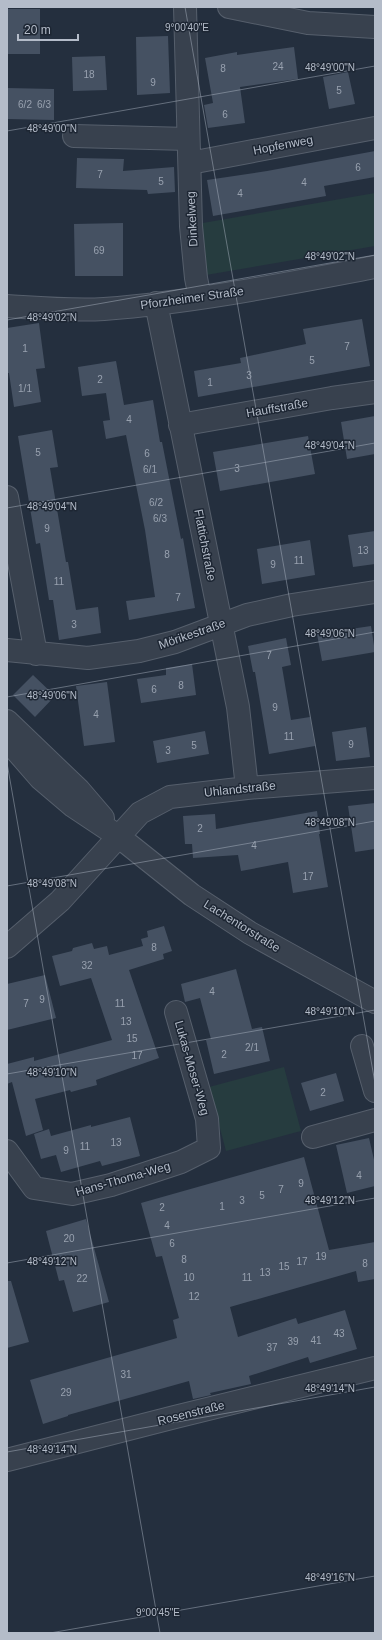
<svg xmlns="http://www.w3.org/2000/svg" width="382" height="1640" viewBox="0 0 382 1640" font-family="Helvetica,sans-serif">
<rect width="100%" height="100%" fill="#242f3e"/>
<path fill="#263c3f" d="M375,193V246L206,275L197,224Z
M284,1067L301,1131L226,1151L209,1087Z"/>
<path fill="#455162" d="M7,9H40V54H7Z
M168,36L170,93L137,95L136,37Z
M294,47L298,79L240,87L245,123L208,128L204,105L213,103L205,58L237,52V55Z
M105,56L107,90L73,91L72,57Z
M348,72L355,104L329,109L323,77Z
M7,88L54,89V120L7,119Z
M375,151V177L324,186L326,196L213,216L207,180L267,171Z
M77,158L124,159L123,171L174,167L175,192L148,194L147,190L76,188Z
M123,223V276H75L74,224Z
M362,319L370,366L198,397L194,371L241,363L240,358L306,344L303,329Z
M39,323L45,368L36,369L41,402L14,407L9,373H7V328Z
M116,361L124,405L153,400L160,442H162L181,539L183,538L195,608L129,620L126,601L155,597L145,530L126,435L106,439L103,421L110,420L106,393L82,396L78,367Z
M375,416V454L347,459L341,422Z
M52,430L58,467L50,468L66,562H68L76,610L98,607L101,633L59,640L53,600H49L40,543L36,544L18,436Z
M308,436L315,474L220,491L213,452Z
M375,531V564L353,567L348,535Z
M310,540L315,575L262,584L257,549Z
M371,626L375,652L322,661L317,634Z
M286,638L291,665L282,667L291,720L310,717L315,746L269,754L255,672H253L248,646Z
M192,664L196,695L141,703L137,679L166,675V668Z
M33,675L55,696L35,717L13,695Z
M107,682L115,742L84,746L76,686Z
M366,727L370,757L336,761L332,732Z
M205,731L209,754L157,763L153,741Z
M375,803V849L355,852L348,806Z
M317,811L320,834H319L328,887L293,893L288,862L241,871L238,855L193,858L192,844H185L183,816L215,814L216,829Z
M164,926L172,951L163,954L164,959L129,970L159,1058L96,1080L97,1085L71,1092L70,1090L35,1099L43,1130L26,1136L12,1082L7,1084V1064L34,1057V1061L112,1040L91,978L60,986L52,956L72,951L73,948L92,943L94,949L107,946L109,955L143,946L141,939L148,937L147,931Z
M236,969L252,1029L262,1027L270,1061L214,1074L206,1040L211,1039L200,998L185,1002L181,984Z
M45,975L56,1018L7,1030V984Z
M336,1073L344,1101L310,1111L301,1083Z
M130,1117L140,1156L102,1166L100,1161L61,1172L56,1155L41,1159L34,1134L49,1129L51,1136L91,1125V1127Z
M369,1138L375,1164V1186L347,1193L336,1145Z
M304,1157L329,1250L375,1242V1279L358,1282L356,1271L230,1307L238,1337L296,1318L298,1324L345,1310L357,1349L310,1363L308,1357L249,1376L251,1384L210,1393L211,1395L193,1399L189,1381L68,1415V1416L43,1424L30,1380L177,1338L173,1320L179,1318L162,1256L156,1257L141,1203Z
M86,1219L109,1302L73,1312L64,1280L59,1281L46,1231Z
M7,1281H11L29,1342L7,1348Z"/>
<g fill="none" stroke-linecap="round" stroke-linejoin="round">
<g stroke="#565f6c" stroke-width="24">
<path id="minor" d="M185,7L191,226L196,278L200,298
M229,7L308,23L375,27
M74,136L188,139
M190,163L375,128
M156,303L238,707L247,788
M7,306C39,308 72,311 104,309C195,302 285,284 375,267
M180,425L332,398L375,392
M7,497L36,654
M7,650L88,658L139,651L175,642L247,615L292,605L375,592
M7,721L79,790L103,818
M7,740L40,778L73,806L118,836L192,895L250,933L375,1002
M7,947L60,901L140,813L170,797L247,788L375,778
M362,1046L375,1091
M313,1137L375,1120
M7,1151L34,1188L72,1194L111,1185L181,1162L209,1148L207,1119L176,1012
M7,1460L175,1417L375,1368"/>
</g>
<use href="#minor" stroke="#38414e" stroke-width="22"/>
</g>
<path fill="none" stroke="#b4bcc9" stroke-width="1" stroke-opacity="0.45" d="M185,7L375,1083M7,131L375,66M7,320L375,255M7,508L375,443M7,697L375,632M7,763L160,1633M7,886L375,821M7,1074L375,1010M7,1263L375,1198M7,1452L375,1387M50,1633L375,1576"/>
<g text-anchor="middle" dominant-baseline="central" stroke-width="3" stroke-linejoin="round" paint-order="stroke">
<g font-size="10" fill="#98a1af">
<text x="278" y="66">24</text>
<text x="223" y="68">8</text>
<text x="89" y="74">18</text>
<text x="153" y="82">9</text>
<text x="339" y="90">5</text>
<text x="25" y="104">6/2</text>
<text x="44" y="104">6/3</text>
<text x="225" y="114">6</text>
<text x="358" y="167">6</text>
<text x="100" y="174">7</text>
<text x="161" y="181">5</text>
<text x="304" y="182">4</text>
<text x="240" y="193">4</text>
<text x="99" y="250">69</text>
<text x="347" y="346">7</text>
<text x="25" y="348">1</text>
<text x="312" y="360">5</text>
<text x="249" y="375">3</text>
<text x="100" y="379">2</text>
<text x="210" y="382">1</text>
<text x="25" y="388">1/1</text>
<text x="129" y="419">4</text>
<text x="38" y="452">5</text>
<text x="147" y="453">6</text>
<text x="237" y="468">3</text>
<text x="150" y="469">6/1</text>
<text x="156" y="502">6/2</text>
<text x="160" y="518">6/3</text>
<text x="47" y="528">9</text>
<text x="363" y="550">13</text>
<text x="167" y="554">8</text>
<text x="299" y="560">11</text>
<text x="273" y="564">9</text>
<text x="59" y="581">11</text>
<text x="178" y="597">7</text>
<text x="74" y="624">3</text>
<text x="269" y="655">7</text>
<text x="181" y="685">8</text>
<text x="154" y="689">6</text>
<text x="275" y="707">9</text>
<text x="96" y="714">4</text>
<text x="289" y="736">11</text>
<text x="351" y="744">9</text>
<text x="194" y="745">5</text>
<text x="168" y="750">3</text>
<text x="200" y="828">2</text>
<text x="254" y="845">4</text>
<text x="308" y="876">17</text>
<text x="154" y="947">8</text>
<text x="87" y="965">32</text>
<text x="212" y="991">4</text>
<text x="42" y="999">9</text>
<text x="26" y="1003">7</text>
<text x="120" y="1003">11</text>
<text x="126" y="1021">13</text>
<text x="132" y="1038">15</text>
<text x="252" y="1047">2/1</text>
<text x="224" y="1054">2</text>
<text x="137" y="1055">17</text>
<text x="323" y="1092">2</text>
<text x="116" y="1142">13</text>
<text x="85" y="1146">11</text>
<text x="66" y="1150">9</text>
<text x="359" y="1175">4</text>
<text x="301" y="1183">9</text>
<text x="281" y="1189">7</text>
<text x="262" y="1195">5</text>
<text x="242" y="1200">3</text>
<text x="222" y="1206">1</text>
<text x="162" y="1207">2</text>
<text x="167" y="1225">4</text>
<text x="69" y="1238">20</text>
<text x="172" y="1243">6</text>
<text x="321" y="1256">19</text>
<text x="184" y="1259">8</text>
<text x="302" y="1261">17</text>
<text x="365" y="1263">8</text>
<text x="284" y="1266">15</text>
<text x="265" y="1272">13</text>
<text x="189" y="1277">10</text>
<text x="247" y="1277">11</text>
<text x="82" y="1278">22</text>
<text x="194" y="1296">12</text>
<text x="339" y="1333">43</text>
<text x="316" y="1340">41</text>
<text x="293" y="1341">39</text>
<text x="272" y="1347">37</text>
<text x="126" y="1374">31</text>
<text x="66" y="1392">29</text>
</g>
<g font-size="12" fill="#b4bcc9" stroke="#1d2633">
<text transform="translate(283 145) rotate(-11)">Hopfenweg</text>
<text transform="translate(192 219) rotate(-93)">Dinkelweg</text>
<text transform="translate(192 298) rotate(-8)">Pforzheimer Straße</text>
<text transform="translate(277 408) rotate(-10)">Hauffstraße</text>
<text transform="translate(205 545) rotate(79)">Flattichstraße</text>
<text transform="translate(192 634) rotate(-19)">Mörikestraße</text>
<text transform="translate(240 789) rotate(-6)">Uhlandstraße</text>
<text transform="translate(242 926) rotate(32)">Lachentorstraße</text>
<text transform="translate(192 1068) rotate(74)">Lukas-Moser-Weg</text>
<text transform="translate(123 1179) rotate(-16)">Hans-Thoma-Weg</text>
<text transform="translate(191 1413) rotate(-14)">Rosenstraße</text>
</g>
</g>
<g font-size="10" text-anchor="middle" fill="#b4bcc9" stroke="#1d2633" stroke-width="3" stroke-linejoin="round" paint-order="stroke">
<text x="187" y="31">9°00'40"E</text>
<text x="330" y="71">48°49'00"N</text>
<text x="52" y="132">48°49'00"N</text>
<text x="330" y="260">48°49'02"N</text>
<text x="52" y="321">48°49'02"N</text>
<text x="330" y="449">48°49'04"N</text>
<text x="52" y="510">48°49'04"N</text>
<text x="330" y="637">48°49'06"N</text>
<text x="52" y="699">48°49'06"N</text>
<text x="330" y="826">48°49'08"N</text>
<text x="52" y="887">48°49'08"N</text>
<text x="330" y="1015">48°49'10"N</text>
<text x="52" y="1076">48°49'10"N</text>
<text x="330" y="1204">48°49'12"N</text>
<text x="52" y="1265">48°49'12"N</text>
<text x="330" y="1392">48°49'14"N</text>
<text x="52" y="1453">48°49'14"N</text>
<text x="330" y="1581">48°49'16"N</text>
<text x="158" y="1616">9°00'45"E</text>
</g>
<rect width="382" height="1640" fill="none" stroke="#b4bcc9" stroke-width="16"/>
<path d="M18 34v6h60v-6" fill="none" stroke="#b4bcc9" stroke-width="2"/>
<text x="24" y="34" font-size="12" fill="#b4bcc9" stroke="#1d2633" stroke-width="3" paint-order="stroke">20 m</text>
</svg>
